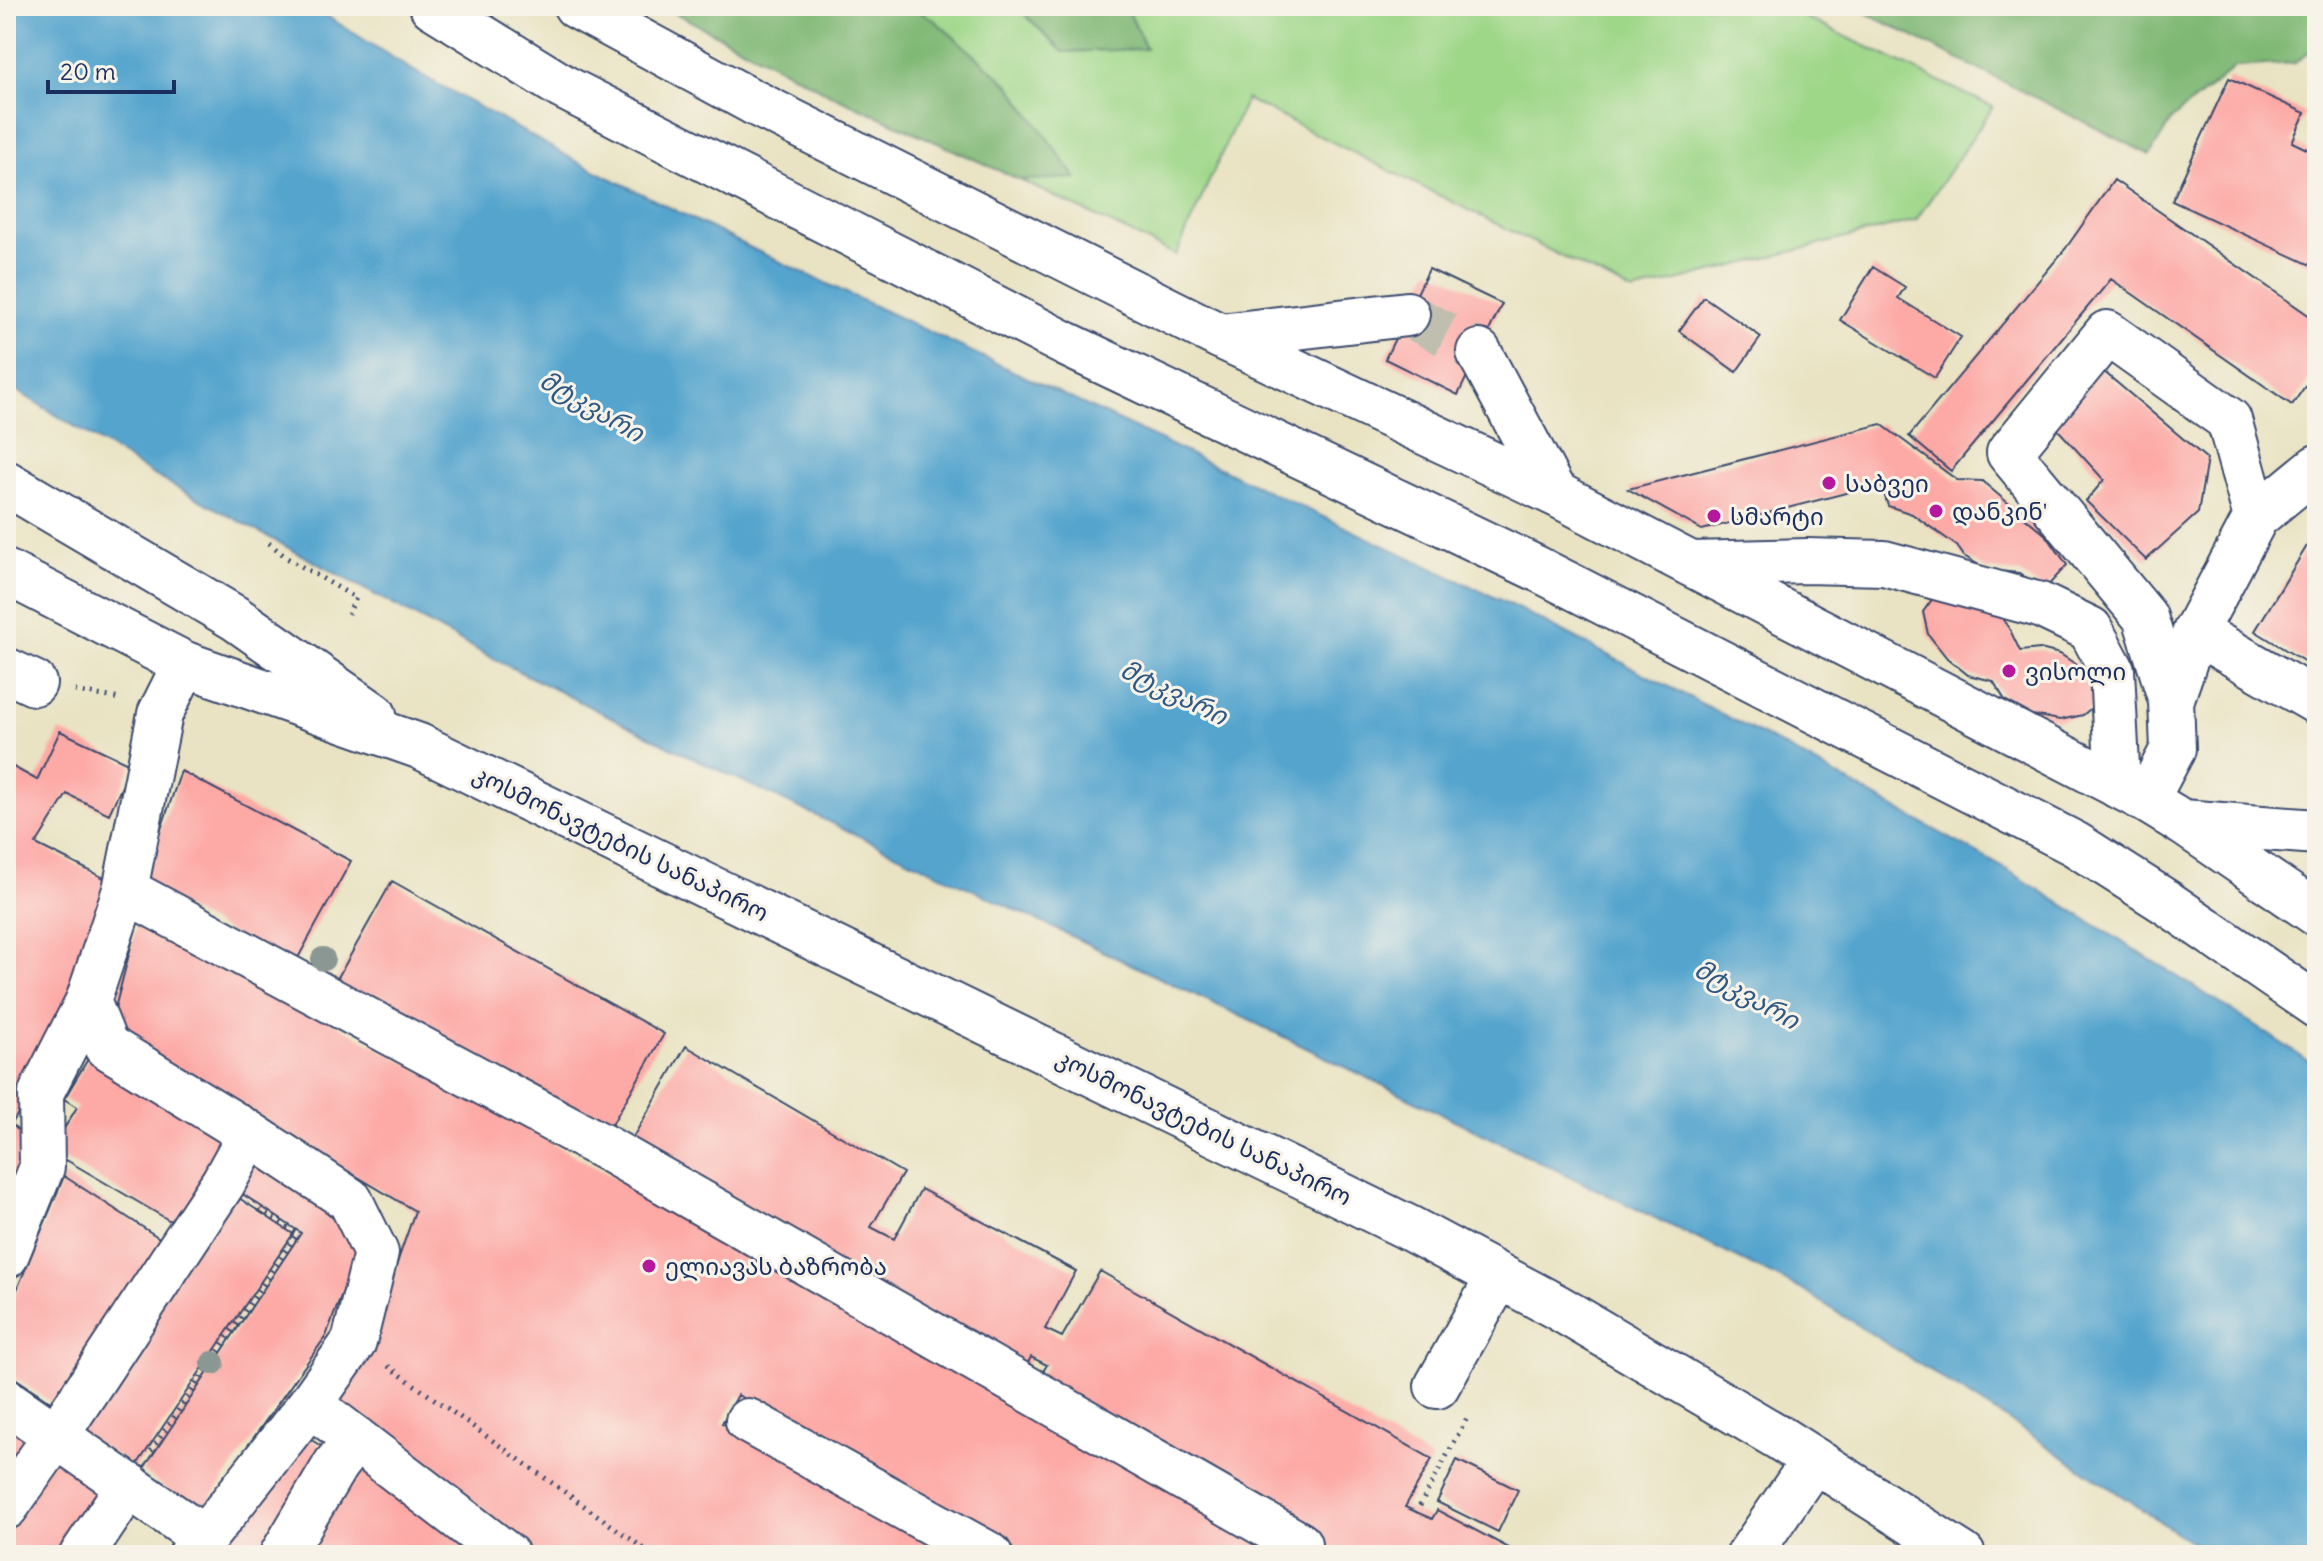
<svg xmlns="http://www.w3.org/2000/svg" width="2323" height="1561" viewBox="0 0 2323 1561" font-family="Delius,'Noto Sans Georgian',sans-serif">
<rect width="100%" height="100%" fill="#f7f3e8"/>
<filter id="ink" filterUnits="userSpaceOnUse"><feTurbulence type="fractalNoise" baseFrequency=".0125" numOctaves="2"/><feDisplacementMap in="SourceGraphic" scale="16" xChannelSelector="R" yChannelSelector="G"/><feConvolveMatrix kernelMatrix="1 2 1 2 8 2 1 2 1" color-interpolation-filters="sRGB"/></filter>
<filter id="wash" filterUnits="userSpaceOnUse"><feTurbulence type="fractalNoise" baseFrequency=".006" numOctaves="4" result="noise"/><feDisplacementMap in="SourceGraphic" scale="32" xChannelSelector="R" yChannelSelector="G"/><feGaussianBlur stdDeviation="1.8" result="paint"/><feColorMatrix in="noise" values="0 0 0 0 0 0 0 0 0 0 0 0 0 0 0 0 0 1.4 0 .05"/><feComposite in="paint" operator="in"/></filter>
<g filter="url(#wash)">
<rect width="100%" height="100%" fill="#e9e3c3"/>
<path fill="#9fd789" stroke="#5d8374" stroke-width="2" d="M909,6H1016L1063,52L1146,48L1126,6H1782L1993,107L1916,220L1633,292L1246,99L1176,255L1020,180L1075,177L1009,85L934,20Z"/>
<path fill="#7fb875" stroke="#4d746a" stroke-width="2" d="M662,6H909L934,20L1009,85L1076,178L1020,180L836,97Z
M1016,6H1126L1146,49L1063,52Z
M1852,6H2317V38L2314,47L2295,63L2235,67L2172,119L2150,155Z"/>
<path fill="#54a4ce" stroke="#386a96" stroke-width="2" d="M6,6H311L409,68L580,163L753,249L1513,606L1772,740L2006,869L2253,1024L2317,1067V1555H2210L2034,1437L1799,1288L1251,1021L687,755L494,659L150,473L6,384Z"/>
<g id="blocks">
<path fill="#fdaaa7" d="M2229,78L2305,113L2292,142L2317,154V268L2172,201Z
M2114,180L2317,321V369L2292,405L2111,279L1951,471L1909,436L2066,248Z
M1873,267L1905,287L1898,298L1961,337L1935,378L1840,320Z
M1429,269L1502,304L1458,395L1385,359Z
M1704,297L1761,337L1736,372L1679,331Z
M2096,365L2207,459L2198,513L2146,560L2086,501L2104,480L2050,421Z
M1881,424L1957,480L1982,481L2047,536L2067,565L2044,590L2019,573L1987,570L1964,556L1957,546L1912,514L1888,506L1881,484L1702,530L1628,489Z
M2313,536L2317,539L2315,668L2255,631Z
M1936,594L1997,611L2010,630L2020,651L2040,649L2060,654L2080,667L2098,684L2097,703L2083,715L2060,720L2032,715L2005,700L1993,681L1968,675L1947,658L1928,634L1923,612Z
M60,731L132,765L109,814L67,794L36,844L116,884L66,1023L12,1124L33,1146L6,1199V763L37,780Z
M181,771L351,861L293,967L142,885Z
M392,881L664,1034L603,1140L332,988Z
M139,916L1301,1555H1016L738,1395L722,1423L962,1555H520L328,1406L368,1347L415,1211L130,1042L114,1012Z
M686,1046L903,1173L871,1227L894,1239L921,1189L1076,1271L1045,1329L1062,1337L1100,1271L1432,1459L1405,1507L1432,1519L1437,1510L1522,1555H1336L1035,1384L1047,1365L1031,1357L1023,1372L625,1151Z
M88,1059L234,1145L184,1229L51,1151L77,1107L64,1099Z
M249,1159L322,1207L360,1245L326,1336L200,1513L142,1471L301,1233L232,1187Z
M64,1176L167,1243L57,1406L6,1372V1316Z
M230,1192L293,1234L135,1468L72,1427Z
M6,1419L34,1437L6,1483Z
M304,1435L327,1450L262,1555H212Z
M55,1451L119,1493L78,1555H6V1523Z
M352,1453L486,1555H291Z
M1457,1460L1518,1490L1498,1532L1437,1502Z"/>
</g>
</g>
<g filter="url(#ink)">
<use href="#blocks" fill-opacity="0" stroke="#3a4a6d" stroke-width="2"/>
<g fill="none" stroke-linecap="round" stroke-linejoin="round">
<path stroke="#c0bfaf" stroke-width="44" stroke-dasharray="44 22" stroke-linecap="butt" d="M1407,314L1479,352"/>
<g stroke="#3a4a6d" stroke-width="48">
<path id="minor" d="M1220,336L1407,314
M1479,352L1554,493
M1691,564L1807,561L1884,563L2040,605L2090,629L2112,670L2118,786
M2195,632L2317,702
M185,664L160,714L125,890L88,1001L106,1046L250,1134L350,1200L376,1253L354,1342L310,1404L191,1555
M6,670L34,683
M2171,701L2145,617L2009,453L2107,333L2229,420L2256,517
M2146,800L2173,749L2171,701L2195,632L2256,517L2317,467
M2182,822L2317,832
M125,890L611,1151L1299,1544
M6,1256L42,1167L41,1093L88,1001
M1437,1386L1499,1276
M6,1401L204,1538
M310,1404L507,1555
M748,1421L990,1555
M6,1507L56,1436L223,1183L250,1134
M82,1555L129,1485
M282,1555L336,1464L356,1439
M1749,1555L1814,1460"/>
</g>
<g stroke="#3a4a6d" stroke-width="48">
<path id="major" d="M6,483L235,618L374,715
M6,572L185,664L419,746L1407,1227L1557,1307L1778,1437L1963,1555"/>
</g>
<g stroke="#3a4a6d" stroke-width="48">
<path id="highway" d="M432,6L563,87L1066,344L1536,568L2075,844L2166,902L2317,1006
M576,6L753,102L1220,336L1554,493L2146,800L2182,822L2317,914"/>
</g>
<path stroke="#3a4a6d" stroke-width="5" stroke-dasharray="2 6" stroke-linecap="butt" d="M269,543L287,558L356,598L348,614
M75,691L121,699
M388,1366L653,1555
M151,1451L297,1234L256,1206
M1416,1513L1467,1418"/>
<use href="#minor" stroke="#fff" stroke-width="44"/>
<use href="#major" stroke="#fff" stroke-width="44"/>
<use href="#highway" stroke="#fff" stroke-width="44"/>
</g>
<g fill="#8a9792">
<circle cx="323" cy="959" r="12"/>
<circle cx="213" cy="1363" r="12"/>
</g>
</g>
<g fill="#b5179e" stroke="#f7f3e8" stroke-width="3">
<circle cx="1829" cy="483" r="8"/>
<circle cx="1936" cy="511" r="8"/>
<circle cx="1714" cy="516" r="8"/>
<circle cx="2009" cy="671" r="8"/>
<circle cx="649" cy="1266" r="8"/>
</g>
<g text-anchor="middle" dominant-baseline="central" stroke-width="6" stroke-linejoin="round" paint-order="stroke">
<g font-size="24" fill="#1b2f5e" stroke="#f7f3e8" text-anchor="start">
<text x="1845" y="483">საბვეი</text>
<text x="1952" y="511">დანკინ'</text>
<text x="1730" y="516">სმარტი</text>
<text x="2025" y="671">ვისოლი</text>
<text x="665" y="1266">ელიავას ბაზრობა</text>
</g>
<g font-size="24" fill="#1b2f5e" stroke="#f7f3e8">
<text transform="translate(621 843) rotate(26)">კოსმონავტების სანაპირო</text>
<text transform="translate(1204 1127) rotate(26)">კოსმონავტების სანაპირო</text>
</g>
<g font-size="26" font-style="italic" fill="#2f5885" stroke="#f7f3e8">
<text transform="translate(592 406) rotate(30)">მტკვარი</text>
<text transform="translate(1174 692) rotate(26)">მტკვარი</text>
<text transform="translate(1747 994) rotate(29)">მტკვარი</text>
</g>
</g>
<rect width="2323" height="1561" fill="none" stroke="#f7f3e8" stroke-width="32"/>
<path d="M48 80v12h126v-12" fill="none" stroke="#1b2f5e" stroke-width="4"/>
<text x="60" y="80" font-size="24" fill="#1b2f5e" stroke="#f7f3e8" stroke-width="6" paint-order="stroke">20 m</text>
</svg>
